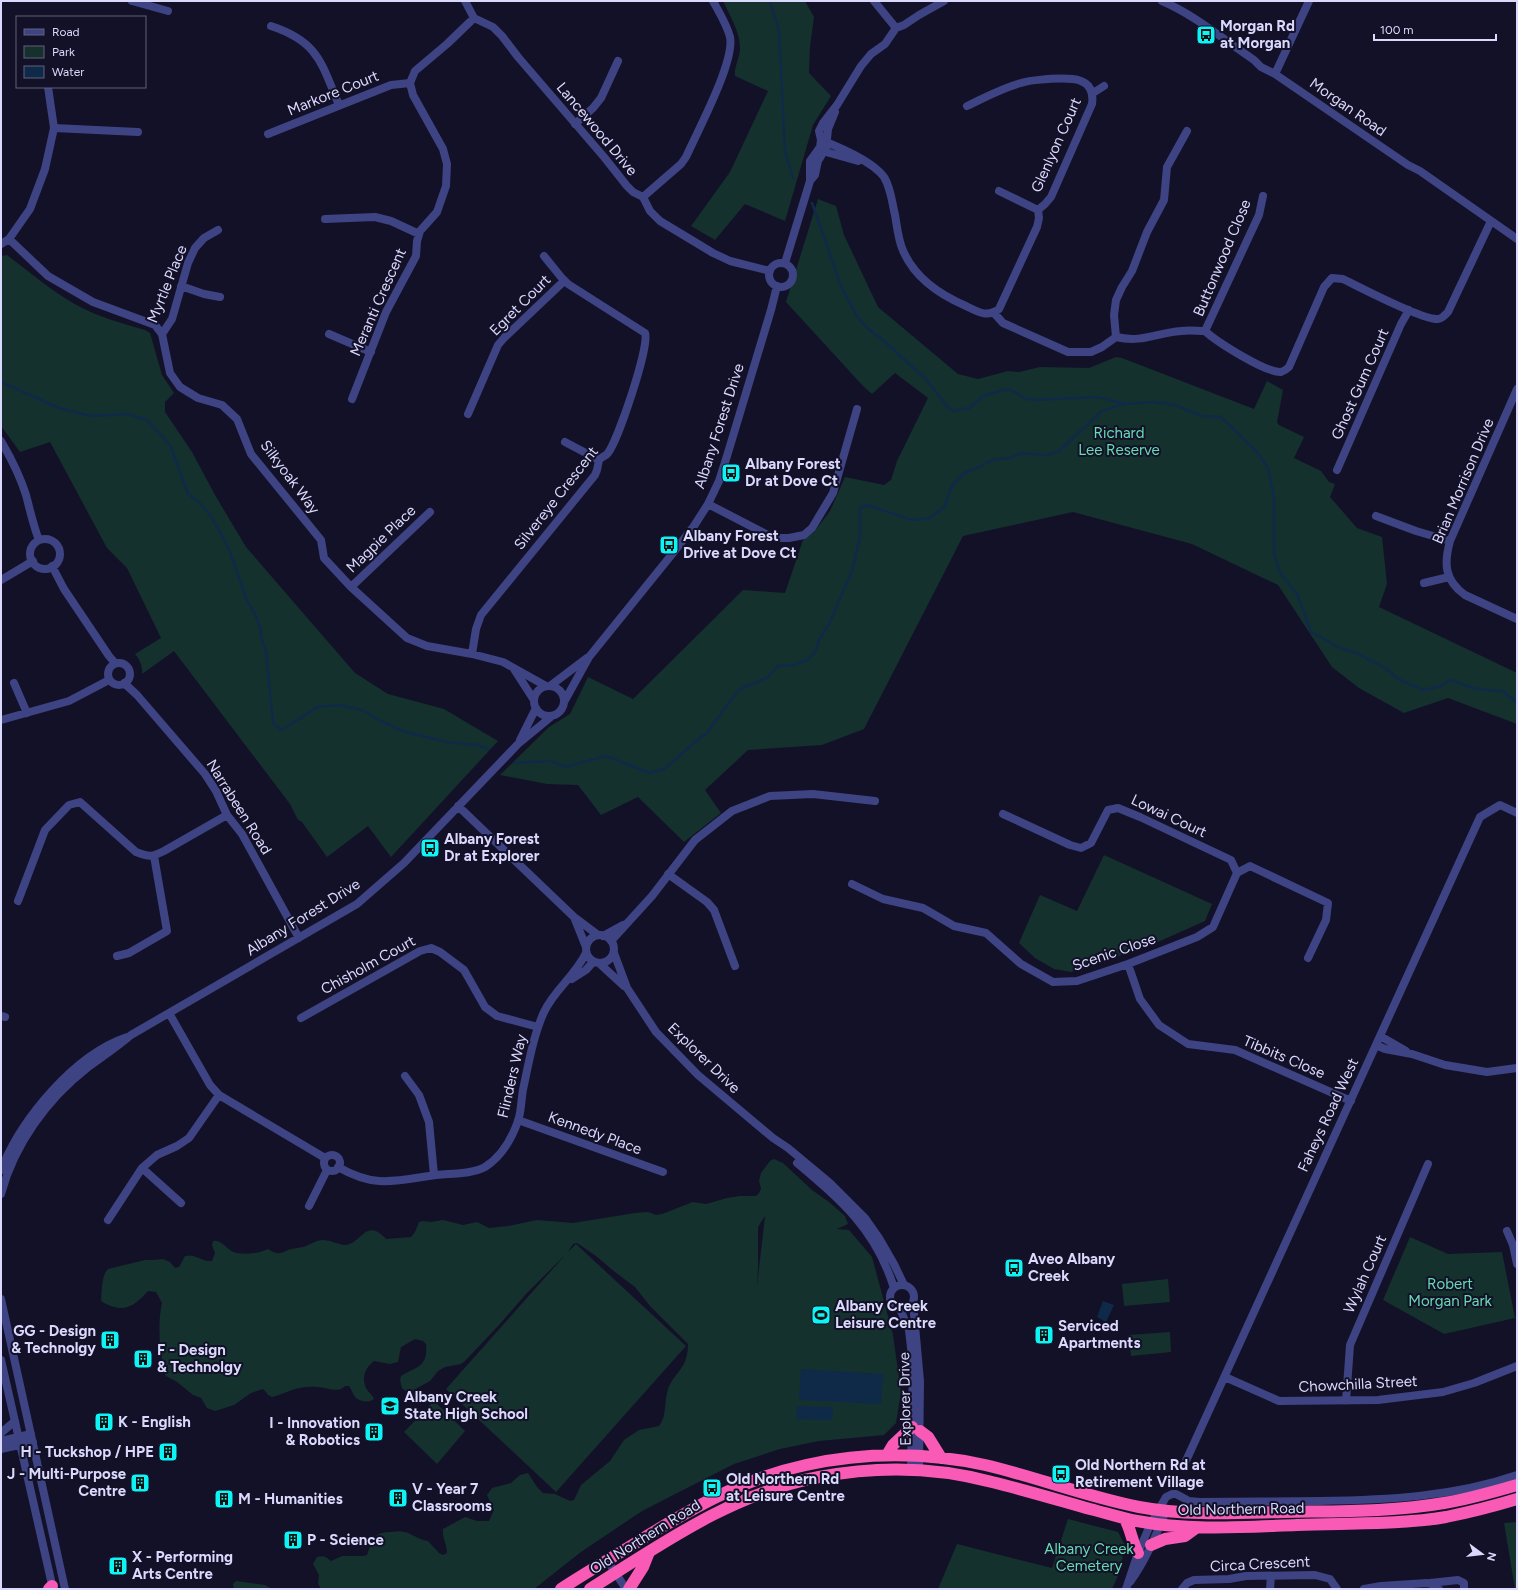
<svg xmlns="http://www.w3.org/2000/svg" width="1518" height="1590" viewBox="0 0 1518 1590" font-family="Figtree,sans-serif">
<rect width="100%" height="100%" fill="#131127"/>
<path fill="#14312d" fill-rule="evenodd" d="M723,1H805L814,17L810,47L809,73L831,96L813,125L785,221L745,204L715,240L691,226L730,172L768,91L735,76C734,66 740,58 740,48C740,32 730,16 723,1Z
M818,199L836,206L844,235L878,307L958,374L978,379L1008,371L1019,372L1040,367L1089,368L1116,357L1122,358L1254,409L1267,381L1283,390L1277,422L1279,425L1304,437L1294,458L1321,471L1329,482L1335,484L1330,497L1357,528L1382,537L1387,584L1379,607L1517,673V724L1448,698L1404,713L1359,688L1332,667L1278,585L1192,544L1073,512L963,536L864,729L822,745L748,750L705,790L721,813L684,842L638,797L601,815L578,785L547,784L500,775L549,727L570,714L588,677L633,699L743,590L785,593L803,540L814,532L830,511L845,477L884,485L891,480L897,461L928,398L895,373L872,394L863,386L786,302Z
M7,255C36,277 64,302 98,315C113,321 129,325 145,330L150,333L162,375L174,393L165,402V412L192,452L215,495L246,547L355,673L388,694L444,709L498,741L391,857L368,826L327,857L302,822L298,820L290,804L174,651L142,674C143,667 140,660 135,654L161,638L127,568L107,548L50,442L20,452L1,426V256Z
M1104,855L1212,904L1205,921L1151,945L1071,972L1054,969L1035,958L1019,943L1040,895L1077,911Z
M774,1159L783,1163L812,1190L829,1202L845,1216L848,1224L837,1229L849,1230L872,1257L893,1335L901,1392L896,1423L884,1435L819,1441L780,1449L734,1464L642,1511L581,1552L534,1589H321L318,1584L319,1575L313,1564L317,1557C324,1555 326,1557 331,1561L342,1556H363L367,1555C373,1539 373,1532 392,1532C397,1531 403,1531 408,1533C415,1536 420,1540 428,1541L439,1553L443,1555L447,1553C447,1545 442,1537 443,1529L465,1517L477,1521H489L494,1510L487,1495L492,1488L511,1483L520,1475L528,1473L537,1487L543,1493L555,1494L570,1501L574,1500L581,1485L610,1461L624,1440L639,1430L659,1426C667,1416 664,1401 668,1389C675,1371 688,1369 688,1344L650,1306L635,1287L615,1272L596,1256L577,1243L573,1244L568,1252L576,1244L686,1346L556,1492L446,1389L566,1254L526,1294L499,1325L465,1361L461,1364L445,1367L438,1371L430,1381L408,1393L402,1388L400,1380L401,1376C418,1366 428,1367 426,1344L423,1341L415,1339L401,1347L398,1362L390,1364L374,1361C366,1367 361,1377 366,1388C368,1392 372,1394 374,1399C369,1403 361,1402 356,1398C353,1395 352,1390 349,1386H345C338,1394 327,1387 318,1387C298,1385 289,1392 272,1397L268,1395L266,1392L263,1389L251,1393L234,1405L215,1411L207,1408L201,1398L193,1395L177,1382L166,1376L164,1373C160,1349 157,1327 162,1303L156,1292L148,1291C133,1308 122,1314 101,1301C102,1291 101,1276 108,1269L145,1260H154L163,1259L170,1262L175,1268L179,1267L185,1256C195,1253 202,1262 212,1261L215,1253L212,1245L213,1241C223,1239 226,1251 237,1253C246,1255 260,1253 268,1249C279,1256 280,1253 291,1249C295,1248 299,1248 303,1247C310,1245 316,1240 323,1240C330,1240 337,1244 344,1245C361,1246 365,1216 386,1239L411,1237L415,1232L419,1222L422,1221L431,1222L443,1220L463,1225L477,1222L489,1228L508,1226L537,1220L573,1223L635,1213L648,1212L656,1215L662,1214L693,1202L706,1204L727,1198L740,1196H756L759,1193L761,1189L759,1181L761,1173L770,1161ZM765,1216L757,1286L758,1268V1227Z
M1410,1237L1448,1254L1502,1252L1515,1318L1444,1334L1383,1300Z
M1168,1279L1170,1302L1124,1306L1122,1284Z
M1170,1332L1171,1352L1131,1356L1129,1335Z
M434,1401L465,1431L437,1464L404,1432Z
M1068,1519L1118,1532L1125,1545L1120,1571L1112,1589H938L957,1544L1052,1568Z
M1517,1522V1589H1515L1504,1523Z
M236,1581L265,1585L272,1589H234L233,1584Z"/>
<path fill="#0f2a49" d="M1103,1301L1114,1305L1106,1322L1097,1317Z
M801,1369L883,1374L881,1404L799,1400Z
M797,1406L833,1407L832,1420L796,1419Z"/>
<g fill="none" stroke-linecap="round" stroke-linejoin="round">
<path stroke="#0f2a49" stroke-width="2.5" d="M770,1L779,31L785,152L793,178
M812,203L841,286L856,315L866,327L885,342L925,378L946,405L953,411L969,408L983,396L1003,390H1011L1024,398L1033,400L1097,397L1122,403
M1,382L59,408L90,416L127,414L147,420L170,445L188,494L201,504L211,516L229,549L247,601L255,614L260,627L262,640L266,652L273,723L281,730L285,728L317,707L339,705L362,710L381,721L402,731L447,742L477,745L488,749
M514,763L551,761L565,767L606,756L650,773L664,769L701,737L707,733L736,693L744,687L767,678L778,666L794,665L809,659L815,652L819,640L829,624L852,571L860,537V508L867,505L912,520L930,518L945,506L952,485L966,472L973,470L992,460L1009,458L1022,453L1048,455L1059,451L1102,411L1123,404L1154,402L1175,405L1202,416L1221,417L1258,453L1268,468L1274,498V554L1280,573L1297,594L1311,632L1340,648L1357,653L1388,670L1398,679L1424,690L1441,686L1450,680L1473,688L1504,692L1517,703"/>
<path stroke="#3e4384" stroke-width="8" d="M132,1L168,11
M465,1L474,18L493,27L502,36L518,57L604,157L627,186L633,192L643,197L650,211L660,221L713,253L730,261L770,271
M874,1L896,28
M1162,1C1195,15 1224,40 1254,60L1261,67L1275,74L1408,165L1420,171L1517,239
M271,26C319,42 321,63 339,105
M1275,74L1309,1
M1093,93L1104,86
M575,124L593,108L601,98L618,61
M54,128L138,132
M268,134L391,85L410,83
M821,140C839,147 873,162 884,177C891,188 892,203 895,215C897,226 898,238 902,248C913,277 938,294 966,306C978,312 987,318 999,309L1037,227L1039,218L1038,210L1045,204L1051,197L1092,104C1096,75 1068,78 1048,79C1039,80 1030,80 1021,83C1002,88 984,98 967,106
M819,150L858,161
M810,181L815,175L818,161L826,148L828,129L835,112
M999,191L1038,210
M643,197L681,164L686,157C697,132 735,62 730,37C727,25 719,12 713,1
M325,219L375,217L391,221L419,234
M9,239L48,276L93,302L155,325L162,334L170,373L180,387L198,398L222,405L237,419L251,454L321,540L324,558L351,587L407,638L427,646L472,654L503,662L546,686
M1,244L9,239L30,209L45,169L54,128L48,87
M769 275a12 12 0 1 1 24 0a12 12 0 1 1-24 0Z
M785,263L810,181V161L820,147L821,140L819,131L823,123L837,105L861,66L871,54L885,44L896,28L904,25L919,15L944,1
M181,286L204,294L220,297
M994,313L1003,323L1068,352H1091L1102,347L1116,337C1142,343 1156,333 1181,331C1189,330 1197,331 1205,331C1217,342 1266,373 1281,372C1284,371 1287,369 1289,367L1324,287L1332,278L1343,279C1359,287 1424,321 1438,319C1442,319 1445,315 1448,312L1491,221
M1205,331L1259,215L1263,196
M162,334L172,319L188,263L195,248L204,238L218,230
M329,334L371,352
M1116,337L1114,315L1116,300L1122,287L1132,271L1147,232L1164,200L1167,167L1187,131
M1517,389L1450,541C1444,563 1444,580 1465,595L1517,619
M352,399L386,312L416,256L417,241L420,231L437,212L446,186L447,164L443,149L413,95L410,83L415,71L447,44L474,18
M468,414L498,345L504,338L564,281
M1,441C11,458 20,476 26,495C30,510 33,525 39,540
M565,442L599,460
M1337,470L1401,324L1409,310
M708,504L768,535L778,538H789L804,535L812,528L833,493L857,409
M1376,516L1416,531L1450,541
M30 554a15 15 0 1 1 30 0a15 15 0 1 1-30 0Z
M52,566L64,589L109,656L115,663
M1,580L33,561
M1424,583L1449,577
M351,587L430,512
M472,654L476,629L481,615L595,475L597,470L599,460C601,457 606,456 608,453C618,440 650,346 645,333L568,284L561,277L544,256
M108 674a11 11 0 1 1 22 0a11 11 0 1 1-22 0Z
M514,669L534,700
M14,683L27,713
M124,683L137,695L205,774L216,791L227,815L242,834L299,938
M534 701a15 15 0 1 1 30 0a15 15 0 1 1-30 0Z
M550,686L587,658
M564,702L589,657L673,553L694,526L708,504L719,481L727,456L771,310L777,286
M1,720L69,701L109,680
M520,740L536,708
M458,806L574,917L598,935
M1237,873L1250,866L1328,903L1326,920L1308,958
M668,874L707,902L714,910L735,966
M852,884L883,899L923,908L954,926L986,933L1021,964L1053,982L1077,981L1128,964L1197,937L1213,927L1237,873L1231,860L1140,817L1118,808L1108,810L1091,843L1081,848L1070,845L1003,814
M18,901L45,830L69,805L80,802L136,852C149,857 152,857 164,851L227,815
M574,917L586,947
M586 949a14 14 0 1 1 28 0a14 14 0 1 1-28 0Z
M603,936L623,925
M611,941L652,896L695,840L732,811L770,796L813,794L875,801
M614,953L627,988L656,1032L698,1075L773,1138L788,1148L830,1183L865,1218L879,1238L894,1264L904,1285
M117,956L129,953L167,931L154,856
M600,964L624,986
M1128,964L1140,999L1159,1025L1188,1044L1235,1050L1351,1101
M572,979L586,970L593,962
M169,1013L210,1085L219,1095L325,1158
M1,1016L5,1017
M301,1018L420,951L431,948L440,952L464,970L485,1007L497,1016L538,1027
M1380,1036L1406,1051
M1376,1045L1385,1049L1412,1054L1445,1065L1487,1072L1517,1068
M405,1076L419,1095L429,1122L434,1175
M518,1120L663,1172
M324 1163a8 8 0 1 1 16 0a8 8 0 1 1-16 0Z
M797,1163C842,1201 876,1230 894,1288
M338,1167C373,1187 391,1182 429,1176C445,1173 471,1175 485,1167C501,1157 512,1138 518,1121C522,1109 521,1096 524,1085C529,1061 534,1034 544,1012C554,990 575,976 586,953
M142,1168L181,1203
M1,1170C21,1119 74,1055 127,1037
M1,1194C14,1145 47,1099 87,1068C102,1057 117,1047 131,1035L357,904L404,863L518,744L552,716
M309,1206L327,1170
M108,1220L142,1168L157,1155L177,1146L189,1138L219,1095
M1507,1231L1513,1245L1517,1264
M890 1297a12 12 0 1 1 24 0a12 12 0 1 1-24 0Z
M1,1299L65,1589
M913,1303L920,1381L919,1470
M900,1309L909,1330L913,1365L911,1470
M1,1360L53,1589
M1225,1377L1279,1401L1378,1400L1443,1392L1474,1383L1517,1366
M1346,1401L1350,1345L1428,1164
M1,1433L15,1421
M1,1441L31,1434
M1,1449L33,1442
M1185,1463L1480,817L1500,805L1517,813
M607,1560L626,1589
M1130,1582C1146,1560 1156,1535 1166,1511
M1430,1583L1458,1580L1464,1583V1589
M1126,1589L1138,1553L1151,1523L1166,1497L1172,1494H1176L1189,1501L1200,1502C1240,1502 1279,1501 1319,1501C1386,1500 1453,1497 1517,1475
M1182,1589L1187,1583L1194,1580L1229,1579L1246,1576L1315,1575L1330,1579L1337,1589
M1270,1589L1271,1576
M1364,1589L1381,1586L1427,1583L1434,1585L1439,1589"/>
<path stroke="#f85ab5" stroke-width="12" d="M920,1431L928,1437L941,1458
M887,1455L893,1445L912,1427
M1125,1519C1131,1530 1132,1542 1138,1553
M1151,1545L1165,1539L1185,1536L1196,1528
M49,1589L52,1586
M561,1589C585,1573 610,1559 634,1544C689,1510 741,1479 806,1465C864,1452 927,1452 985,1465C1037,1477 1087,1497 1139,1507C1187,1516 1236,1513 1284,1512C1337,1511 1392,1512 1444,1503C1469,1499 1493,1492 1517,1485
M590,1589C663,1543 733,1493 819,1477C876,1466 936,1467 992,1482C1025,1490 1058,1500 1090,1509C1106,1513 1121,1518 1137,1521C1190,1531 1243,1527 1297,1525C1344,1523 1400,1525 1446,1517C1470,1512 1494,1506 1517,1499
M629,1589L643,1567L649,1552"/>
</g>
<defs>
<g id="bus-square" transform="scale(1)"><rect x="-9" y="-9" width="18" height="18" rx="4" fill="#0ef4f5" stroke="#131127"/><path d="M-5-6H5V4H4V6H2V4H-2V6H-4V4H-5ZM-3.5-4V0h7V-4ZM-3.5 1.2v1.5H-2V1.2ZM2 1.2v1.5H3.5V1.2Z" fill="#111"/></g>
<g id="stadium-square" transform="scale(1)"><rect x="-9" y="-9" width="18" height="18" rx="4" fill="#0ef4f5" stroke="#131127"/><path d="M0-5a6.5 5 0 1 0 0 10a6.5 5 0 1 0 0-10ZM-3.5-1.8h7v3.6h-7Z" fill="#111"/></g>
<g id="building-square" transform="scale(1)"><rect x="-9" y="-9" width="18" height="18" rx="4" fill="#0ef4f5" stroke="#131127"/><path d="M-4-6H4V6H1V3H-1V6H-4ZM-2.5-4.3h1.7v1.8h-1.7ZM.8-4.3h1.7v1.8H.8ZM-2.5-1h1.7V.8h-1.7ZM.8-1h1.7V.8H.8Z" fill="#111"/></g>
<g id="school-square" transform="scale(1)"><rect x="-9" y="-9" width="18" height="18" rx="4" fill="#0ef4f5" stroke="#131127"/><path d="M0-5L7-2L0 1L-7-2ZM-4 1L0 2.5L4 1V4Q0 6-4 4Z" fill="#111"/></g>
</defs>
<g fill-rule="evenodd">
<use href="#bus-square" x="1206" y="35"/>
<use href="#bus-square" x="731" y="473"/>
<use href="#bus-square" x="669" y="545"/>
<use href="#bus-square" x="430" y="848"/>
<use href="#bus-square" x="1014" y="1268"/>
<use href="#stadium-square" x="821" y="1315"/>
<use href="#building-square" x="1044" y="1335"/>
<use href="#building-square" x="110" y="1340"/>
<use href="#building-square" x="143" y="1359"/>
<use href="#school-square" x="390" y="1406"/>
<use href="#building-square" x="104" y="1422"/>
<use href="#building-square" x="374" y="1432"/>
<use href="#building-square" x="168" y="1452"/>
<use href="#bus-square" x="1061" y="1474"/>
<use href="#building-square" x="140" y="1483"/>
<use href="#bus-square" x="712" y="1488"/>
<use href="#building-square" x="398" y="1498"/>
<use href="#building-square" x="224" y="1499"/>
<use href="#building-square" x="293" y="1540"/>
<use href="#building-square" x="118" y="1566"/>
</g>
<g text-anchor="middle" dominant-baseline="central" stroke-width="4" stroke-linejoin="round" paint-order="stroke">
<g font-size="15" font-weight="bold" fill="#dad9fd" stroke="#131127" text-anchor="start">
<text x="1220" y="26">Morgan Rd<tspan x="1220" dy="17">at Morgan</tspan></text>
<text x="745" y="464">Albany Forest<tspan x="745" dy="17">Dr at Dove Ct</tspan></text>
<text x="683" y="536">Albany Forest<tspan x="683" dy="17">Drive at Dove Ct</tspan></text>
<text x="444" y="839">Albany Forest<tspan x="444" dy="17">Dr at Explorer</tspan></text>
<text x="1028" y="1259">Aveo Albany<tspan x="1028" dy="17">Creek</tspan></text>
<text x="835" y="1306">Albany Creek<tspan x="835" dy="17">Leisure Centre</tspan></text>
<text x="1058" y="1326">Serviced<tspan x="1058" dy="17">Apartments</tspan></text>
<text x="96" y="1331" text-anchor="end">GG - Design<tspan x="96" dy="17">&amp; Technolgy</tspan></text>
<text x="157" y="1350">F - Design<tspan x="157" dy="17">&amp; Technolgy</tspan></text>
<text x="404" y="1397">Albany Creek<tspan x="404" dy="17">State High School</tspan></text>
<text x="118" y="1422">K - English</text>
<text x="360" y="1423" text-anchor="end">I - Innovation<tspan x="360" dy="17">&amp; Robotics</tspan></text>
<text x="154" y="1452" text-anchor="end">H - Tuckshop / HPE</text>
<text x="1075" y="1465">Old Northern Rd at<tspan x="1075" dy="17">Retirement Village</tspan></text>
<text x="126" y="1474" text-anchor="end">J - Multi-Purpose<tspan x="126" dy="17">Centre</tspan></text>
<text x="726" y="1479">Old Northern Rd<tspan x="726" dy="17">at Leisure Centre</tspan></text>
<text x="412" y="1489">V - Year 7<tspan x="412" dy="17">Classrooms</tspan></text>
<text x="238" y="1499">M - Humanities</text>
<text x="307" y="1540">P - Science</text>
<text x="132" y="1557">X - Performing<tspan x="132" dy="17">Arts Centre</tspan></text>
</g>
<g font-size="15" fill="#dad9fd" stroke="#131127">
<text transform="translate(333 93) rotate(-22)">Markore Court</text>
<text transform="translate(1348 107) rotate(35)">Morgan Road</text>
<text transform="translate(597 129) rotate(50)">Lancewood Drive</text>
<text transform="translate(1056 145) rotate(-66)">Glenlyon Court</text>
<text transform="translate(1222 258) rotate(-67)">Buttonwood Close</text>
<text transform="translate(167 284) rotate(-68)">Myrtle Place</text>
<text transform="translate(378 302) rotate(-66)">Meranti Crescent</text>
<text transform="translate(520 305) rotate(-45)">Egret Court</text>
<text transform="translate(1360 384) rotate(-66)">Ghost Gum Court</text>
<text transform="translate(719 426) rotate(-72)">Albany Forest Drive</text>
<text transform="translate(290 477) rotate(53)">Silkyoak Way</text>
<text transform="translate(1463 481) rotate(-67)">Brian Morrison Drive</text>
<text transform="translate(556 498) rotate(-52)">Silvereye Crescent</text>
<text transform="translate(381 539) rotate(-44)">Magpie Place</text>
<text transform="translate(239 807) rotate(58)">Narrabeen Road</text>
<text transform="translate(1169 816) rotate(25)">Lowai Court</text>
<text transform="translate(303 917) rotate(-32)">Albany Forest Drive</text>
<text transform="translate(1114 952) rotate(-19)">Scenic Close</text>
<text transform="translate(368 965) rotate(-29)">Chisholm Court</text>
<text transform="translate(1284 1057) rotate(23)">Tibbits Close</text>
<text transform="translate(704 1058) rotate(44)">Explorer Drive</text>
<text transform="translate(512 1076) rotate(-77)">Flinders Way</text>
<text transform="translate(1328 1115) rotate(-65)">Faheys Road West</text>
<text transform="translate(595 1133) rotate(20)">Kennedy Place</text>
<text transform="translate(1365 1274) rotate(-66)">Wylah Court</text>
<text transform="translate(1358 1384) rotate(-3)">Chowchilla Street</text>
<text transform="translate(905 1399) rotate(-91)">Explorer Drive</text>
<text transform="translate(1241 1509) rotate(-1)">Old Northern Road</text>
<text transform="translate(645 1537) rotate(-32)">Old Northern Road</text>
<text transform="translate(1260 1564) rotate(-3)">Circa Crescent</text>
</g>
<g font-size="15" fill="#67dbb3" stroke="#131127">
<text x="1119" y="433">Richard<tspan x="1119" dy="17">Lee Reserve</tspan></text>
<text x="1450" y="1284">Robert<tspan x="1450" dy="17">Morgan Park</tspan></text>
<text x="1089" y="1549">Albany Creek<tspan x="1089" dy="17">Cemetery</tspan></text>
</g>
</g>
<rect width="1518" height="1590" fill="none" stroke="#dad9fd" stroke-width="4"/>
<rect x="16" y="16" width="130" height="72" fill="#131127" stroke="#63617d"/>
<rect x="24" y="29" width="20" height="6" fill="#3e4384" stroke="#63617d"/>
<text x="52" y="36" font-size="12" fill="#dad9fd">Road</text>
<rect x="24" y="46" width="20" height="12" fill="#14312d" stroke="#63617d"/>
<text x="52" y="56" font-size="12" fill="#dad9fd">Park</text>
<rect x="24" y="66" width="20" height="12" fill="#0f2a49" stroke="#63617d"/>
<text x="52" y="76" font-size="12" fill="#dad9fd">Water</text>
<g transform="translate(1482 1554) rotate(105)" stroke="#131127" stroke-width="3" paint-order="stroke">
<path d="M0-3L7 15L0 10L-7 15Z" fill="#dad9fd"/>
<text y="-6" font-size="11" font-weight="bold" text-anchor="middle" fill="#dad9fd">N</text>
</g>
<path d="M1374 34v6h122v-6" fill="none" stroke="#dad9fd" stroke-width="2"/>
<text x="1380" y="34" font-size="12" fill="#dad9fd" stroke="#131127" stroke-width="3" paint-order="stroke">100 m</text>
</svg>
